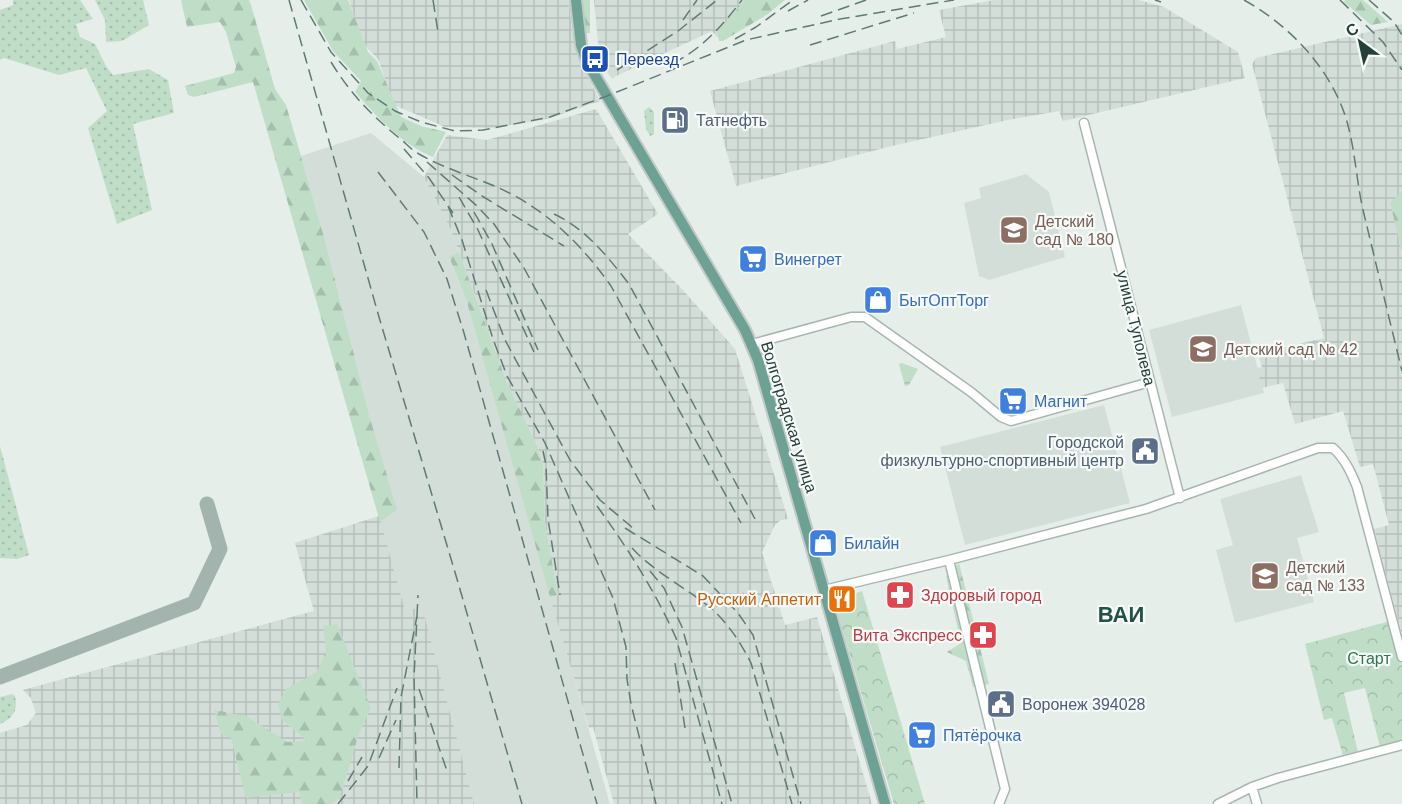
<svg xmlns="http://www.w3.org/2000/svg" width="1402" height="804" viewBox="0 0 1402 804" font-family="Helvetica,sans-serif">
<defs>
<pattern id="industrial-grid" width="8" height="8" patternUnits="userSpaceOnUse" patternTransform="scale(1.5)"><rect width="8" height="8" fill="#d4ded9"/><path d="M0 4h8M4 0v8" fill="none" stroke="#b6c0bb"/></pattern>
<pattern id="grass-dots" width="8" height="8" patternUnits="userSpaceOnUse" patternTransform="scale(1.5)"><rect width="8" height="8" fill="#c0ddc8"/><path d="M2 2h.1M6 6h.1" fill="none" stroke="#a5bfad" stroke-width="1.8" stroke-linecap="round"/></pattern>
<pattern id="forest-firs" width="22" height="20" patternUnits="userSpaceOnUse" patternTransform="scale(1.5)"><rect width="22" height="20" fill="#c0ddc8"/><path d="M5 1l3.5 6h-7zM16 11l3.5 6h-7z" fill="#a5bfad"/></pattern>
<pattern id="park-crowns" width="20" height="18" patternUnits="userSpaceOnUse" patternTransform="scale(1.5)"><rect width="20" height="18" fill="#c0ddc8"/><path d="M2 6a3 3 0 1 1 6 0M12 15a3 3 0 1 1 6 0" fill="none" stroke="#a5bfad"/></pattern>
</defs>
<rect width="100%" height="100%" fill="#e6eeea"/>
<path fill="#d4ded9" d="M371,133L424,177L451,230L459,252L449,258L466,299L610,804H0V733L27,725L36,713L31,698L23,690L314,611L295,543L379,516L381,521L370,418L326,244L301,156Z
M1026,174L1049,192L1065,257L989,280L979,276L964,203L981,198L979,188Z
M1241,305L1264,393L1172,417L1149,330Z
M1104,405L1130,503L965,545L940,447Z
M1301,475L1319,532L1297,538L1314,602L1235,623L1216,550L1233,545L1220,499Z"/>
<path fill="url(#industrial-grid)" d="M349,0H569L572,31L582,66L600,101L547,119L492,128L445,127L394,105L378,59L367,48L359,32Z
M594,0H775L770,8L717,37L712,31L612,78L600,64Z
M994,0H1139L1164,7L1238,52L1245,78L1063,121L1059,111L1008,120L892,146L736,186L710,91L895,41L897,49L946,37L939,10Z
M1402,24V635L1374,529L1389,525L1373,464L1360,467L1343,411L1295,424L1283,383L1262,388L1257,368L1262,367L1259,358L1261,353L1324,338L1252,64L1256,58Z
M596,109L658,214L628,234L682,289L735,349L788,519L781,520L775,525L762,552L785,625L817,617L872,804H614L593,727L589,728L550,597L558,595L545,523L543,464L536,443L507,383L451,230L424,177L447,135L487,140Z
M379,516L404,607L423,611L474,804H0V733L27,725L36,713L31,698L23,690L314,611L295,543Z"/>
<path fill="url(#grass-dots)" d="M13,0H80L93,19L76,24L80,37L95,44L106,66L113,75L149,69L168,80L174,113L133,124L152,210L117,224L88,128L107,111L86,68L59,75L4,58L0,60V10L13,5Z
M95,0H143L149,25L122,41L106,42L105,20Z
M649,107L654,112V134L650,136L646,129L644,111Z
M0,446L29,555L17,559L0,558Z
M12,694L15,696C18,711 13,718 0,724V697Z"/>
<path fill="url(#forest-firs)" d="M181,0H249L251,5L275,89L286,105L301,156L326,244L370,418L397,510L380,522L253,82L194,97L188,95L185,86L234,73L236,67L226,32L220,22L187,27Z
M304,0H348L368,52L377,61L401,117L421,126L446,132L433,157C402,145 376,116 355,92L361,81L333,51Z
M582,0H590V33H586Z
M745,0H785L768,14L723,41H719L717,32Z
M1345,0H1363L1388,22L1371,25L1344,2Z
M1402,191V252L1390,203Z
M459,252L507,383L536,443L543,464L545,523L558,595L550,597L466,299L449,257Z
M959,563L989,684L973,687L966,661L947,652L961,643L946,576Z
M337,624L371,708L359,733L340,798L331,804H302L299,792L246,798L231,738L221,734L214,710L246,716L287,742L307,741L282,720L278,704L286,689L317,672L326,650L323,626Z"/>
<path fill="url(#park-crowns)" d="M902,363L918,369L909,385L905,386L899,364Z
M862,591L925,804H894L834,601Z
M1390,621L1402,666V741L1380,747L1365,688L1344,693L1358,752L1343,756L1332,718L1324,720L1305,644Z"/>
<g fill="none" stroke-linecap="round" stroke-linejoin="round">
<path stroke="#a3b4af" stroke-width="15" d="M0,677L194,603L220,549L207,504"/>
<g stroke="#a8b6b1" stroke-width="11">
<path id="minor" d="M1084,123L1180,498
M752,344L851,317H865L971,392L1001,417L1011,421L1150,382
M949,560L1005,789L999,804
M824,590L949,560L1146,509L1318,448H1333C1345,459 1351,472 1357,487L1402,657
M1252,787L1257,804
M1218,804L1252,787L1278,778L1402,745"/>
</g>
<g stroke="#c2c9c8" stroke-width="14">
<path id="major" d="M576,0L581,45L587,62L745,330L758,360L885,804"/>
</g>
<use href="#minor" stroke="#fff" stroke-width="8"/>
<use href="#major" stroke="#6da194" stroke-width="10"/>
<path stroke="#607a74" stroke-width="1.5" stroke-dasharray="12 6" stroke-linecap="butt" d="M289,0L379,317L457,579L522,804
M301,0L331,52L368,93L395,111L421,122L455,131L483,130L550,117L607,96L746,40L840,19L954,0
M433,0L438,32
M1155,0L1161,2
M1244,0C1289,25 1328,66 1345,115C1355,146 1356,179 1363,210C1376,264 1389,318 1402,371
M1340,0L1383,42L1402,70
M1369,0L1394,22L1402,35
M788,11L808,0
M821,16L866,0
M683,20L697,0
M735,39L756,27L793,0
M810,45L914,13
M331,62C350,93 370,114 398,137C405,142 411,150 419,154C443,168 474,177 499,188C546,209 582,245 611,286L741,523
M673,63C702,49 723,25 742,0
M617,70L678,31L717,0
M404,149L429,178L453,213
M427,162L477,206L494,224L524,268L655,510
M378,172L424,232L447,279L464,333L597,804
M452,175L482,196L564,246
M459,197L478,230L534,352
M448,206L462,240L493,339L507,376L545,443L613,598L626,647L627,679L631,704L656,804
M474,212L492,244L538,350
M554,214C586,229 608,257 629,284L755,519
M486,290L505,340L570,460L600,500L634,529
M543,451L546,465L548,519L560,595
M597,506C627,547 655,591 676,638L722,804
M625,528L703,576L738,613L753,635L801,804
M632,548C655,573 687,588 713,610C729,625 741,643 751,663L792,804
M650,571L664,588L682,627L732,804
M417,616L418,595
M675,663L685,728
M419,689L447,771
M379,758L396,720
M399,768L401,697L417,616L414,677L417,804
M348,781L362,757
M338,804L368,766L397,688"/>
</g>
<defs>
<g id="bus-square" transform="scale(1.5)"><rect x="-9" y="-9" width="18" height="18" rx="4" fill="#1a4fb4" stroke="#f6faf8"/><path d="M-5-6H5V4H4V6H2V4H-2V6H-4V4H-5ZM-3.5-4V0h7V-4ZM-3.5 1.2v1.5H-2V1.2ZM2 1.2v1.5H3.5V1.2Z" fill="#fff"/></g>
<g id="fuel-square" transform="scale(1.5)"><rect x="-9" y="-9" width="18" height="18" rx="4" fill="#5c6f8a" stroke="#f6faf8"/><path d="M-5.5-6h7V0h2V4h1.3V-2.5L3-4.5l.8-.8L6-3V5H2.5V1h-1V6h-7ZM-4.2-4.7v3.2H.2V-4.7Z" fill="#fff"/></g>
<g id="school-square" transform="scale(1.5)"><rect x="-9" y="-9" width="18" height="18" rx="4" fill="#8d6e63" stroke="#f6faf8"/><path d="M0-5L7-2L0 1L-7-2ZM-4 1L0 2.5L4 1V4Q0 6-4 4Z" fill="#fff"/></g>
<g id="supermarket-square" transform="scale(1.5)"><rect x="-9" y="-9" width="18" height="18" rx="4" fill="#3f7fe0" stroke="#f6faf8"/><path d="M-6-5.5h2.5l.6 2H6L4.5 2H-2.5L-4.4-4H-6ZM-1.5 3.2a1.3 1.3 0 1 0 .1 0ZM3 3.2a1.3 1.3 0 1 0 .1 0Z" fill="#fff"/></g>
<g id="shop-square" transform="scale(1.5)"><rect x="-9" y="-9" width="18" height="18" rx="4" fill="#3f7fe0" stroke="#f6faf8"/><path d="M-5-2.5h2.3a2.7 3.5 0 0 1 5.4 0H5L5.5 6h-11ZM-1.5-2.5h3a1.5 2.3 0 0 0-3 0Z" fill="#fff"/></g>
<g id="civic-square" transform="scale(1.5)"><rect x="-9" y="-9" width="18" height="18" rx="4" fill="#5c6f8a" stroke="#f6faf8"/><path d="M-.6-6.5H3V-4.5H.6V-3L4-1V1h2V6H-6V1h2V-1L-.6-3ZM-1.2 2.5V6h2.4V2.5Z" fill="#fff"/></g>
<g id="pharmacy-square" transform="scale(1.5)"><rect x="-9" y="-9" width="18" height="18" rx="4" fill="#e0444e" stroke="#f6faf8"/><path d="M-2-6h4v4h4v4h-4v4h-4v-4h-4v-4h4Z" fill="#fff"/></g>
<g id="restaurant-square" transform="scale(1.5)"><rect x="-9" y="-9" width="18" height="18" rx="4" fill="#e8710a" stroke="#f6faf8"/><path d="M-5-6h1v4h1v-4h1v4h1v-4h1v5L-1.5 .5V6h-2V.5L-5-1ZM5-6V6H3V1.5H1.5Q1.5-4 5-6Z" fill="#fff"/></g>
</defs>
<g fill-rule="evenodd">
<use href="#bus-square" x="595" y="59"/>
<use href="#fuel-square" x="675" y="120"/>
<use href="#school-square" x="1014" y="230"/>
<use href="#supermarket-square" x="753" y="259"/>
<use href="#shop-square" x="878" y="300"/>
<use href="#school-square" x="1203" y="349"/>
<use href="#supermarket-square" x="1013" y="401"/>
<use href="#civic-square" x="1145" y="451"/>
<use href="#shop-square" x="823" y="543"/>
<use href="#school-square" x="1265" y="576"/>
<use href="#pharmacy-square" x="900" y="595"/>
<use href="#restaurant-square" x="842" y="599"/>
<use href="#pharmacy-square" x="983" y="635"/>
<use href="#civic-square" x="1001" y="704"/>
<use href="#supermarket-square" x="922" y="735"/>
</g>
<g text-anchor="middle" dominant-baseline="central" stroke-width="4.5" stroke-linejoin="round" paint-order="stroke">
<g font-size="16" fill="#164399" stroke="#f6faf8" text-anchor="start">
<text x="616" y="59">Переезд</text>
</g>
<g font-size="16" fill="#4e5e75" stroke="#f6faf8" text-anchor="start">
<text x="696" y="120">Татнефть</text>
<text x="1124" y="442" text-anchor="end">Городской<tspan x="1124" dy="18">физкультурно-спортивный центр</tspan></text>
<text x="1022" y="704">Воронеж 394028</text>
</g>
<g font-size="16" fill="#785e54" stroke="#f6faf8" text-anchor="start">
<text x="1035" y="221">Детский<tspan x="1035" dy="18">сад № 180</tspan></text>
<text x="1224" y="349">Детский сад № 42</text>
<text x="1286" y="567">Детский<tspan x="1286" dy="18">сад № 133</tspan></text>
</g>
<g font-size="16" fill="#366cbe" stroke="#f6faf8" text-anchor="start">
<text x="774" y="259">Винегрет</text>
<text x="899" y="300">БытОптТорг</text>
<text x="1034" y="401">Магнит</text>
<text x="844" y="543">Билайн</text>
<text x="943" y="735">Пятёрочка</text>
</g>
<g font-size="16" fill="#253f39" stroke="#f6faf8">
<text transform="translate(1136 328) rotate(76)">улица Туполева</text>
<text transform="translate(789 417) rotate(73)">Волгоградская улица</text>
</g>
<g font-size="16" fill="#be3a42" stroke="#f6faf8" text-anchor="start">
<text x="921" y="595">Здоровый город</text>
<text x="962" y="635" text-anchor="end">Вита Экспресс</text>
</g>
<g font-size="16" fill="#c56008" stroke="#f6faf8" text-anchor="end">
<text x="821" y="599">Русский Аппетит</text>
</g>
<g font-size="16" fill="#31744c" stroke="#f6faf8">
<text x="1369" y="658">Старт</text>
</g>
<g font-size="22" font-weight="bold" fill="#225146" stroke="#f6faf8">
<text x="1121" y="614">ВАИ</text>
</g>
</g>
<g transform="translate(1360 42) rotate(327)" stroke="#f6faf8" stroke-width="4.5" paint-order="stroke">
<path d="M0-4.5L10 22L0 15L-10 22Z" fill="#253f39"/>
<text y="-9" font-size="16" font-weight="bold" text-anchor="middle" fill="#253f39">С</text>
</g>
</svg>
